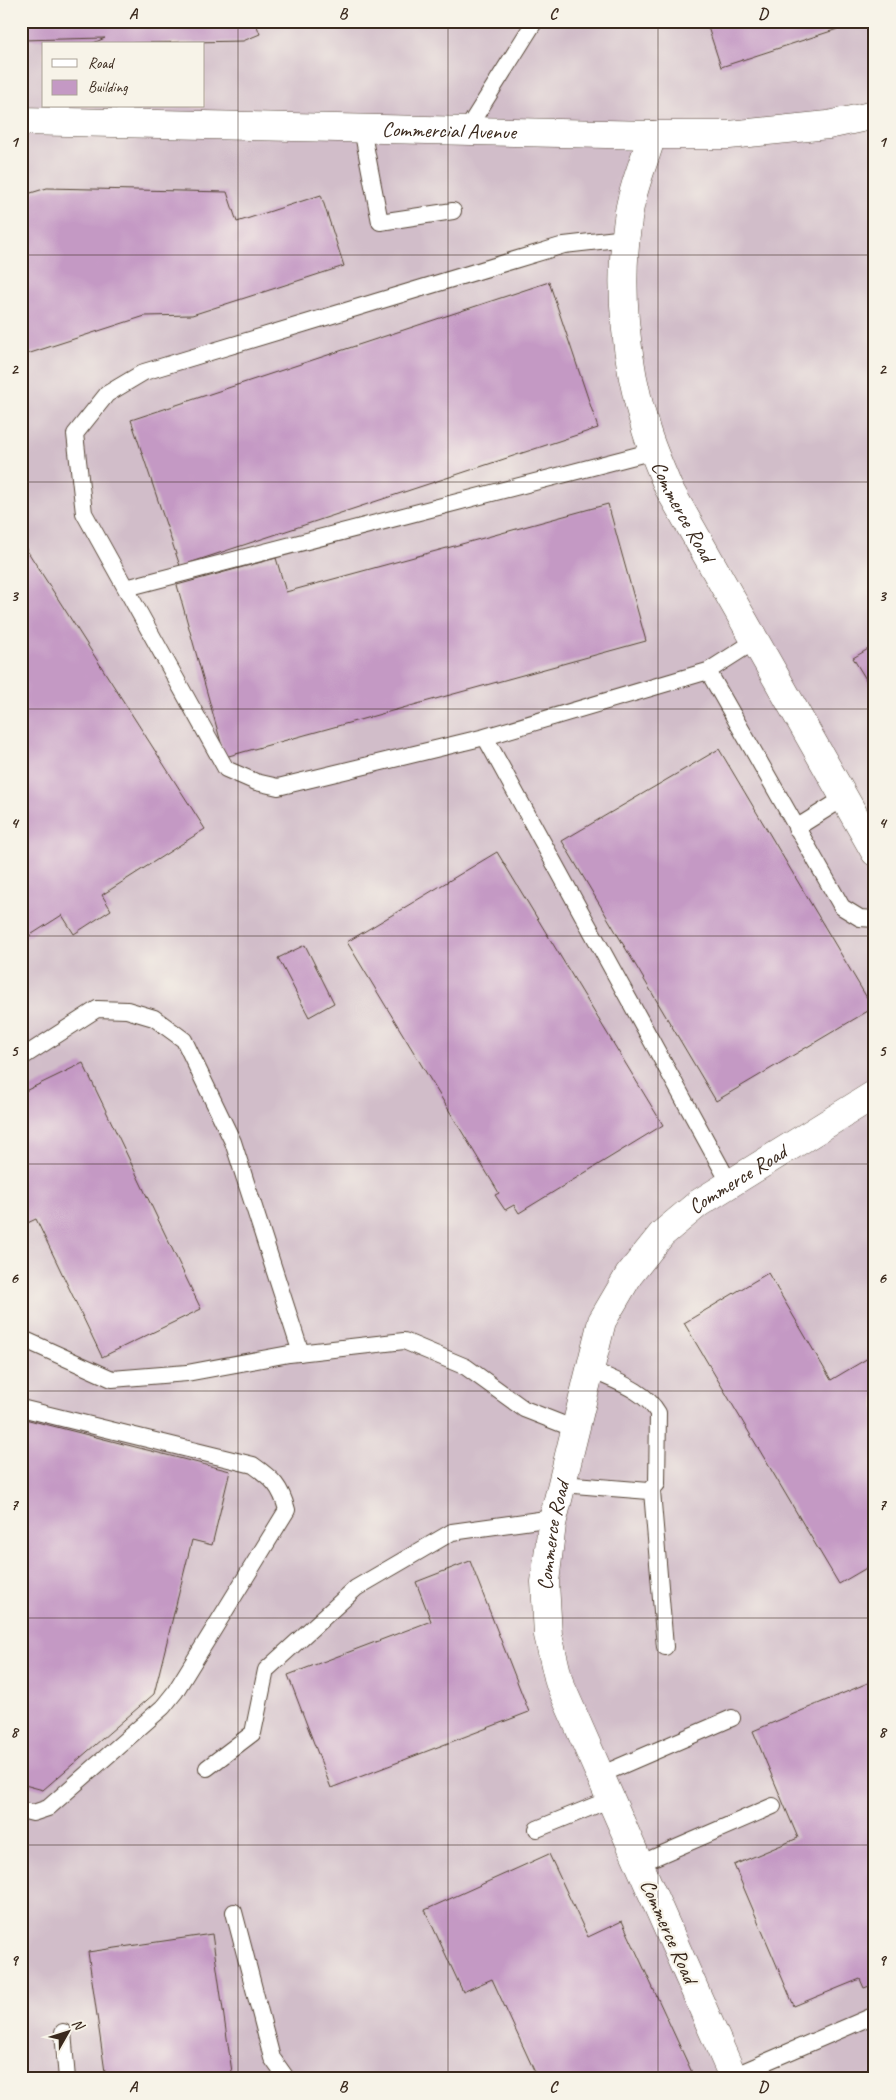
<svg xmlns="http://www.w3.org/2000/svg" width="896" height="2100" viewBox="0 0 896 2100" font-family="Caveat,sans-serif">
<rect width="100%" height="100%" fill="#f7f3e8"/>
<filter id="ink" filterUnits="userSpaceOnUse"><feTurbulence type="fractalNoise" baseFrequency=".02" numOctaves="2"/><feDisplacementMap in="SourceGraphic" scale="10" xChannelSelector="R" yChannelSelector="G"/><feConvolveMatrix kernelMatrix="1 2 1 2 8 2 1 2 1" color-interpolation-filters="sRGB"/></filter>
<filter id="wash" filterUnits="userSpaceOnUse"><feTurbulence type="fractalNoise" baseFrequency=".0096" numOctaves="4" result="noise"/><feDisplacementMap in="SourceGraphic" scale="20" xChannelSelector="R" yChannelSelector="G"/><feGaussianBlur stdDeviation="1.12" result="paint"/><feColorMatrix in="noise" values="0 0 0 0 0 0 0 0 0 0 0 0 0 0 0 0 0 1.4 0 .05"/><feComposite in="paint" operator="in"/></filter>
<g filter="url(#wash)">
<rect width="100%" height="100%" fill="#f2dcbe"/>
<path fill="#d1bdc9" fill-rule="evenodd" d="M21,21H875V2079H21ZM44,44H204V106H44Z"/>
<g id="blocks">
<path fill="#c499c4" d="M21,21H255L260,34L243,41L91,44L105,38L21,40Z
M706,21H859V22L721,67Z
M47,188L227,192L237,222L321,195L344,266L192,315L145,316L21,356V196Z
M549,282L598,428L180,566L131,420Z
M608,504L646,641L225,757L177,585L276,558L286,592Z
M21,541L205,829L102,895L111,910L74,934L62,915L21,941Z
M875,645V694L853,658Z
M719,749L873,1008L716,1101L562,841Z
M497,852L663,1125L519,1213L514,1205L505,1210L495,1195L499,1193L347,942Z
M305,945L334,1003L309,1017L278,958Z
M83,1063L201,1309L102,1357L36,1219L21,1226V1093Z
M768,1273L831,1380L875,1354V1563L839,1584L684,1323Z
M21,1418L230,1471L212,1545L192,1540L154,1694L43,1790L21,1784Z
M470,1561L529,1712L331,1788L288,1675L431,1621L416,1582Z
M875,1680V1984L864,1988L860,1979L794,2006L734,1865L798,1838L753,1731Z
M549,1854L588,1937L622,1921L695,2079H538L492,1979L463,1992L425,1910Z
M212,1934L233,2079H106L88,1952Z"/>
</g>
</g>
<g filter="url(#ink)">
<use href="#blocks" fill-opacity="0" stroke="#564536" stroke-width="1"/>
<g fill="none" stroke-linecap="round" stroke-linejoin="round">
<g stroke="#564536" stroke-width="18">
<path id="service" d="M362,129L380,222L453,211
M466,131L535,21
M626,238L564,245L144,372L107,394L75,434L84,513L226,769L256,782L278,787L485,737L730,1184
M126,588L654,451
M708,671L842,907L860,918L875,919
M485,737L708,671L755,641
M796,828L844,798
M21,1058L97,1009L127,1010L154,1018L184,1040L233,1142L301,1353
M21,1338L112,1379L187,1373L289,1354L404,1341L466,1367L524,1409L575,1429
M21,1408L253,1465C273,1479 281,1487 287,1510L175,1692L163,1707L48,1808L33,1813L21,1810
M562,1484L649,1491L657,1484L658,1413C644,1389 614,1381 590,1369
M652,1491L665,1647
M207,1768L253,1733L266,1670L356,1588L452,1532L553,1518
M600,1775L732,1718
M537,1829L611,1799
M639,1864L773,1806
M234,1912L272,2058L287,2079
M63,2032L67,2079
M733,2076L875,2015"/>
</g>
<g stroke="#564536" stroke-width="29">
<g id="minor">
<path id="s1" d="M21,121L652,135"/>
</g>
</g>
<g stroke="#564536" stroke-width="29">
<g id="tertiary">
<path id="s2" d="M875,115L828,125L729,135H652C645,160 633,186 629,212C617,284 625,361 646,430C652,450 661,469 668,487L875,852"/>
<path id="s3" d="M734,2079L559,1682L548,1635L545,1582L552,1524L602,1321L629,1275L662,1234L699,1203L875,1094"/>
</g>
</g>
<use href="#service" stroke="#fff" stroke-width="16"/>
<use href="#minor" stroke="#fff" stroke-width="28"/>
<use href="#tertiary" stroke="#fff" stroke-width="28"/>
</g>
</g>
<path fill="none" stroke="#3b2a1e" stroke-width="1" stroke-opacity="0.55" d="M238,21V2079M448,21V2079M658,21V2079M21,255H875M21,482H875M21,709H875M21,936H875M21,1164H875M21,1391H875M21,1618H875M21,1845H875"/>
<g text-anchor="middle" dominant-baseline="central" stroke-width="4.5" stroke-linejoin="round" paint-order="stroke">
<g font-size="21" fill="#3b2a1e" stroke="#f7f3e8">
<text stroke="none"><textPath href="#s1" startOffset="428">Commercial Avenue</textPath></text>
<text stroke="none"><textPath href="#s2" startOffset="615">Commerce Road</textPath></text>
<text stroke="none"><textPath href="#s3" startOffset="1002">Commerce Road</textPath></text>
<text stroke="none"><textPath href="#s3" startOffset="582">Commerce Road</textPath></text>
<text transform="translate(669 1931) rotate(66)">Commerce Road</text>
</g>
</g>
<rect width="896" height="2100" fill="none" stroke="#f7f3e8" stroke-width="55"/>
<rect x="42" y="42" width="162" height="65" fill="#f7f3e8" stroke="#aca397"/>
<rect x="52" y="59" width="25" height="8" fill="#ffffff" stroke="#aca397"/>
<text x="88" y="68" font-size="15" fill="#3b2a1e">Road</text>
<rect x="52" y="80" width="25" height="15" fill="#c499c4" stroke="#aca397"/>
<text x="88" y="92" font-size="15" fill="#3b2a1e">Building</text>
<g transform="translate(68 2032) rotate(51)" stroke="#f7f3e8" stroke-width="4" paint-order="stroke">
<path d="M0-4L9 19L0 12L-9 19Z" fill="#3b2a1e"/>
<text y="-8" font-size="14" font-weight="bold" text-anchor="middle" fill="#3b2a1e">N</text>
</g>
<rect x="28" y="28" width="840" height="2044" fill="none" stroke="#3b2a1e" stroke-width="2"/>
<g font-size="16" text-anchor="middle" font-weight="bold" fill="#3b2a1e">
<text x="133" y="19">A</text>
<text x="343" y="19">B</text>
<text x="553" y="19">C</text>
<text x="763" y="19">D</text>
<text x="14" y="147">1</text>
<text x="882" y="147">1</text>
<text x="14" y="374">2</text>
<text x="882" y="374">2</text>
<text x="14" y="601">3</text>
<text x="882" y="601">3</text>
<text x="14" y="828">4</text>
<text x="882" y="828">4</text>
<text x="14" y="1056">5</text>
<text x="882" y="1056">5</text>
<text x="14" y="1283">6</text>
<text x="882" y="1283">6</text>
<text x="14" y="1510">7</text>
<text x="882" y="1510">7</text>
<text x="14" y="1737">8</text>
<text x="882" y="1737">8</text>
<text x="14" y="1965">9</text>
<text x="882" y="1965">9</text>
<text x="133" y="2092">A</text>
<text x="343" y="2092">B</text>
<text x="553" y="2092">C</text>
<text x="763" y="2092">D</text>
</g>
</svg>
